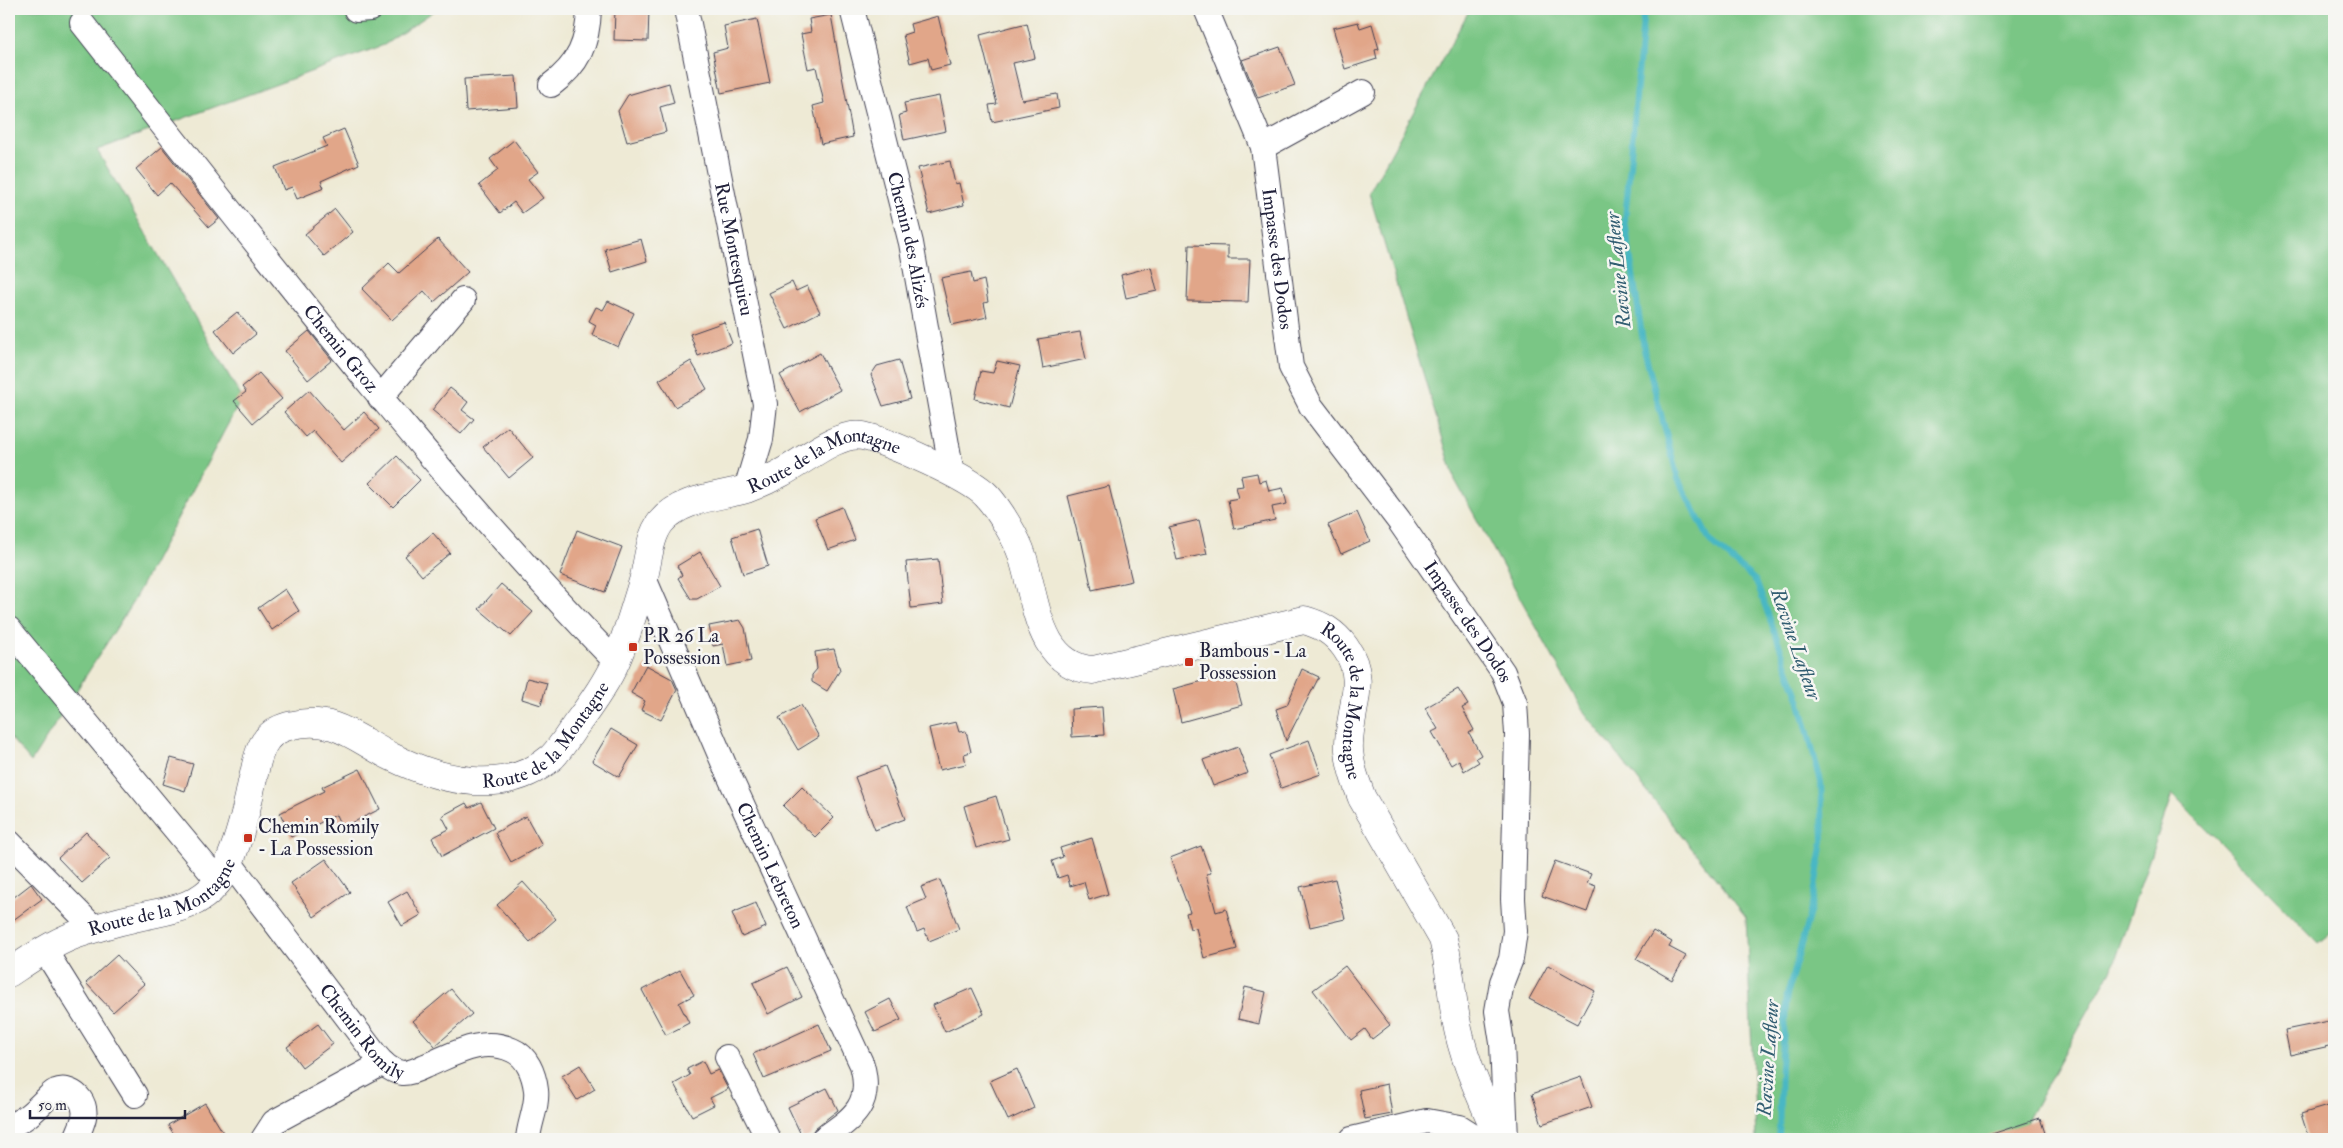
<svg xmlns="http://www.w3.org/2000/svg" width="2343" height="1148" viewBox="0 0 2343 1148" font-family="'IM FELL Double Pica',serif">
<rect width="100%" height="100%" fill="#f6f6f2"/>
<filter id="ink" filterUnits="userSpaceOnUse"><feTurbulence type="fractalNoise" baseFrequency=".02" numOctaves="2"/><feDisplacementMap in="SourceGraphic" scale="10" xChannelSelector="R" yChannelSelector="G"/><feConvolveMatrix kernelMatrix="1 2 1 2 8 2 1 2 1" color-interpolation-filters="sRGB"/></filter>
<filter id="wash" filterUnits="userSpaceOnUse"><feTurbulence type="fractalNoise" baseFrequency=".0096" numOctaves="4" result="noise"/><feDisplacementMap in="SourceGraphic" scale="20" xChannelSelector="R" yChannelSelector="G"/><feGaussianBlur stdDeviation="1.12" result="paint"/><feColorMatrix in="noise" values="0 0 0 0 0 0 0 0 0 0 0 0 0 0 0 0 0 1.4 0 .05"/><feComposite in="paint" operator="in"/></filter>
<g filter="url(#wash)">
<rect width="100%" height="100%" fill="#eeead5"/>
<path fill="#7ac685" stroke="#4e7460" d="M9,9H437L384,45L97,150L242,398L131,605L31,762L9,736Z
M1470,9H2334V930L2318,943L2172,794L2111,970L2017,1139H1756L1746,917L1581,708L1455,480L1369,193Z"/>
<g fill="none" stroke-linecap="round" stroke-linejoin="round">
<path stroke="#49b7c4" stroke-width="6" d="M1644,9L1625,220L1644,349L1678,479L1710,541L1756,581L1799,699L1821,782L1823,841L1812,905L1787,995L1781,1066L1779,1139"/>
</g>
<g id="blocks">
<path fill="#e1a689" d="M615,9H649L648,41L614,40Z
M831,15L853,137L821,144L813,106L824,103L816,67L808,69L801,34L811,32L809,19Z
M938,16L950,65L931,70L928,58L910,63L903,35L912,32L910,24Z
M757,19L770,83L721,93L713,52L728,48L724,26Z
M1358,22L1360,28L1372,24L1379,49L1375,50L1377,59L1345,69L1333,28Z
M1027,23L1035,58L1013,63L1022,100L1057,94L1059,108L992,122L989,105L997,104L980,35Z
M1280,47L1295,85L1258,98L1242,60Z
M516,76L518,107L466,111L464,79Z
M669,83L674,103L660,107L666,132L627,142L618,111L628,95Z
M939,96L946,131L904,140L899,115L906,113L904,103Z
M344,129L359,164L321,181L324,188L297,199L292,187L284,190L275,167L327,146L323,138Z
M514,140L538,172L528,179L543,198L522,213L514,202L500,213L479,185L498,170L490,159Z
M162,147L219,219L209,227L170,183L157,195L136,169Z
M950,161L955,184L959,183L964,205L929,214L918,168Z
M335,209L353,232L324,256L305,234Z
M438,239L468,272L434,302L424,291L392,320L362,289L389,263L399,273Z
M641,239L647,261L612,272L605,249Z
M1189,245L1228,246V259H1250L1248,302L1187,301Z
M1151,267L1157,291L1126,298L1121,275Z
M971,272L973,283L984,280L988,302L984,303L987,317L952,325L941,278Z
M792,282L796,291L807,286L820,312L787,329L769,293Z
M608,301L634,313L618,347L592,335L596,325L589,321L596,307L603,310Z
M237,312L256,334L233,353L215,330Z
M724,322L732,343L698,356L690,334Z
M309,331L332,360L308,380L285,351Z
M1080,332L1086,359L1043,368L1038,339Z
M820,353L840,390L800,412L780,375Z
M899,360L910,399L883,406L871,375L877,366Z
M691,361L707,389L675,407L659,380Z
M997,361L1020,366L1009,408L975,399L981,371L993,373Z
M259,373L282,399L253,423L234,401L246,392L242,387Z
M450,388L468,402L462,410L474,419L461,434L432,410Z
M309,390L344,430L364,412L379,429L341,463L313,431L306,437L284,412Z
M508,427L533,458L509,478L483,447Z
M397,456L420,480L393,507L369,483Z
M1257,473L1259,482L1266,480L1269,491L1283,488L1287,504L1272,507L1275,520L1234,529L1228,500L1239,498L1236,487L1243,486L1241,476Z
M1109,486L1132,581L1092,590L1081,539L1079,540L1068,496Z
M842,507L855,540L828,550L815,518Z
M1357,512L1370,541L1341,554L1328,525Z
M1199,520L1207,554L1177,560L1169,527Z
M757,529L768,566L743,574L732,537Z
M577,530L622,547L605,592L560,575Z
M433,533L450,553L422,576L405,556Z
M700,552L720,586L697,599H691L678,578L682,575L677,566Z
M938,559L943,604L911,608L906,562Z
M501,584L533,612L511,636L479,609Z
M285,589L299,611L272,630L258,608Z
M740,620L745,628L751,661L727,666L723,644L713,646L709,626Z
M834,649L840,670L827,691L812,682V675L817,669L815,652Z
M646,665L672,679L677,690L661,720L641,710L645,701L631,693Z
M1302,669L1319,677L1286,741L1276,709L1287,705Z
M1233,673L1242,705L1181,722L1173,689Z
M527,678L547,683L541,705L522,699Z
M1458,689L1468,705L1462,708L1474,730L1469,733L1481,755L1476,758L1479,762L1464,771L1459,760L1451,765L1432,732L1438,729L1425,708Z
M801,705L819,737L798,750L779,718Z
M1102,707L1104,735L1072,737L1071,709Z
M956,722L959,732L966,731L971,752L964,754L966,764L939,770L929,728Z
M611,729L638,745L619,777L592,761Z
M1309,740L1321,774L1281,788L1269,755Z
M1238,747L1248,773L1213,786L1203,760Z
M171,758L193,764L185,791L163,784Z
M885,766L905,819L875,830L855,777Z
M360,769L380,809L342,828L336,815L291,837L280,813L324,791L322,787Z
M802,787L834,818L815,837L783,806Z
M996,796L1009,839L976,848L964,806Z
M481,802L494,828L442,856L432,838L449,829L442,816L466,803L469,808Z
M526,816L542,845L511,862L495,833Z
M86,832L110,858L82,883L58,858Z
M1092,838L1108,894L1089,900L1084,882L1070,886L1067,875L1058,878L1052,861L1063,857L1060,848Z
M1201,846L1211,873L1206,874L1216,912L1226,909L1237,949L1204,958L1196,928L1190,929L1186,913L1190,912L1170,858Z
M326,859L350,892L314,917L291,883Z
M1555,861L1591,874L1587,883L1596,886L1587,912L1542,896Z
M1335,879L1345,919L1310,927L1300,887Z
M940,880L959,929L929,941L924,929L917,932L907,907L926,899L921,887Z
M523,882L556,919L530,942L497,905Z
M31,884L42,899L9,923V901Z
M407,891L421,915L402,926L388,902Z
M756,903L766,927L742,937L732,913Z
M1653,931L1672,942L1669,947L1686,956L1672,980L1636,959Z
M117,955L144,984L113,1012L86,983Z
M1548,965L1595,991L1577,1024L1529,999Z
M1345,966L1390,1025L1372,1039L1365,1029L1351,1040L1313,990Z
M787,967L802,997L768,1014L753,983Z
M680,970L694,995L679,1003L689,1023L666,1035L642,990Z
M1245,987L1266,992L1259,1024L1238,1019Z
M972,988L984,1014L945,1032L933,1005Z
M451,989L472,1014L435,1046L413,1021Z
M890,999L901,1020L875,1032L865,1012Z
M2334,1020V1045L2290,1055L2285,1030Z
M318,1024L333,1044L302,1067L287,1047Z
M819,1024L831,1051L764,1079L753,1054Z
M703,1061L709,1074L718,1070L728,1089L710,1098L714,1105L692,1116L674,1084L690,1075L687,1069Z
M580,1065L595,1089L577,1100L562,1076Z
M1017,1069L1034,1108L1008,1120L990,1081Z
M1581,1077L1592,1107L1542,1124L1532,1094Z
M1387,1084L1392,1114L1365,1119L1359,1090Z
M827,1088L838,1110L815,1128L810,1136L803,1139L788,1107Z
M205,1103L227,1139H177L168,1125Z
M2334,1104V1139H2309L2301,1114Z
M2040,1118L2047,1139H1986V1136Z"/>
</g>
</g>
<g filter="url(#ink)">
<use href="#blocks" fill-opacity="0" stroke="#414052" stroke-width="1"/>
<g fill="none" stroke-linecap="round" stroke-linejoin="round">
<g stroke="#414052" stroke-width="26">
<g id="minor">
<path id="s1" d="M686,9L765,404L761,439L746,489"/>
<path id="s2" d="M852,9L911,243L952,473"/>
<path id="s3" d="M1206,9L1263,147L1291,367L1311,406L1399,521L1503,672L1515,703L1517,734L1513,899L1515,931L1511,959L1502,982L1497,1011L1502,1043L1506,1139"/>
<path d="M356,10L370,9"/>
<path id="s4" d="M82,23C254,241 423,462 616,662"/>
<path d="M551,85C579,64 588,43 589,9"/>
<path d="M1263,147L1363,92"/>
<path d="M380,398L463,300"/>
<path id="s5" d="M644,578L726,769L862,1065C873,1105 853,1118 823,1139"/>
<path d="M9,629L219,882"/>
<path d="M9,842L95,929"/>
<path id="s6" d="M230,863L375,1054C382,1063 391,1072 403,1073C411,1073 419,1069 425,1066C453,1055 481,1036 512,1050C527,1056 534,1074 536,1090C538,1106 529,1123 528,1139"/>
<path d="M44,949L135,1095"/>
<path d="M727,1057L768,1139"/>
<path d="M9,1125C23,1122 34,1111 44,1101C48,1098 52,1092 56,1091C65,1087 75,1092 80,1099C90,1113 81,1125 76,1139"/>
<path d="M263,1139L274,1122L383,1063"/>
<path d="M1352,1139L1427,1121L1460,1127L1479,1139"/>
</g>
</g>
<g stroke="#414052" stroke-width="29">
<g id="major">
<path id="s7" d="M9,973C30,959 51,944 75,935C95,928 115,922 134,918C166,910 195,910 217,883C234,863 247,809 252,782C256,768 257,751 267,739C274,730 283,727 293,725C335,715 357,740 392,757C441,781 506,797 552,757C561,748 568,736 575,726C590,706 606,684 616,661C627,636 635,607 643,581C648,563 649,537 661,522C681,498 718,497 746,489C757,485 770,479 781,473C803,462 838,431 863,436C887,441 971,478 987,496C999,509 1017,539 1022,555C1036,597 1037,666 1093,670L1304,620C1322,625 1334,632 1345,647C1370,681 1347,713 1349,750C1350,767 1356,782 1362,798L1443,939C1450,966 1451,992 1456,1019C1463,1061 1483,1100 1499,1139"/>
</g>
</g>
<use href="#minor" stroke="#fff" stroke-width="24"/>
<use href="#major" stroke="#fff" stroke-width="28"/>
</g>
</g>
<g fill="#c8321e" stroke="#f6f6f2" stroke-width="2">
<rect x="628" y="642" width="10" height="10" rx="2.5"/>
<rect x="1184" y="657" width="10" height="10" rx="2.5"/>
<rect x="243" y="833" width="10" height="10" rx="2.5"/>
</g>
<g text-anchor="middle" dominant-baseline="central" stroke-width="5" stroke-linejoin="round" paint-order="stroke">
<g font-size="19" fill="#22223b" stroke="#f6f6f2">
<text stroke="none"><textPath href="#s2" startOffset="238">Chemin des Alizés</textPath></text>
<text stroke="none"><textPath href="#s1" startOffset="245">Rue Montesquieu</textPath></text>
<text stroke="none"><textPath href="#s3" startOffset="262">Impasse des Dodos</textPath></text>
<text stroke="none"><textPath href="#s4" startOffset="416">Chemin Groz</textPath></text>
<text stroke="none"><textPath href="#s7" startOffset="1132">Route de la Montagne</textPath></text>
<text stroke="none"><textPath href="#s3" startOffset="682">Impasse des Dodos</textPath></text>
<text stroke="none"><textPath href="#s7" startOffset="1849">Route de la Montagne</textPath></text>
<text stroke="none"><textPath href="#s7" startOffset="698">Route de la Montagne</textPath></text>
<text stroke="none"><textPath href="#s5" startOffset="314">Chemin Lebreton</textPath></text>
<text stroke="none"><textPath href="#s7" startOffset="174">Route de la Montagne</textPath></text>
<text stroke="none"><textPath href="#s6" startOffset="215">Chemin Romily</textPath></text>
</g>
<g font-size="19" fill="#22223b" stroke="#f6f6f2" text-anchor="start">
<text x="643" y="636">P.R 26 La<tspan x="643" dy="22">Possession</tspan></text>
<text x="1199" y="651">Bambous - La<tspan x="1199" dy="22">Possession</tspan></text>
<text x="258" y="827">Chemin Romily<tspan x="258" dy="22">- La Possession</tspan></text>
</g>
<g font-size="20" font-style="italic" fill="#325e72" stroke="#f6f6f2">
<text transform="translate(1618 270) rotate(-96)">Ravine Lafleur</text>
<text transform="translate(1796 644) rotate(71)">Ravine Lafleur</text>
<text transform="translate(1768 1058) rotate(-86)">Ravine Lafleur</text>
</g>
</g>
<rect width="2343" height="1148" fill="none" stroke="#f6f6f2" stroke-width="30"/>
<path d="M30 1110v8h155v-8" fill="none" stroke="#22223b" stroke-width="2.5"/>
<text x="38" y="1110" font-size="15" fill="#22223b" stroke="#f6f6f2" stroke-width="4" paint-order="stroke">50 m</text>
</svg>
